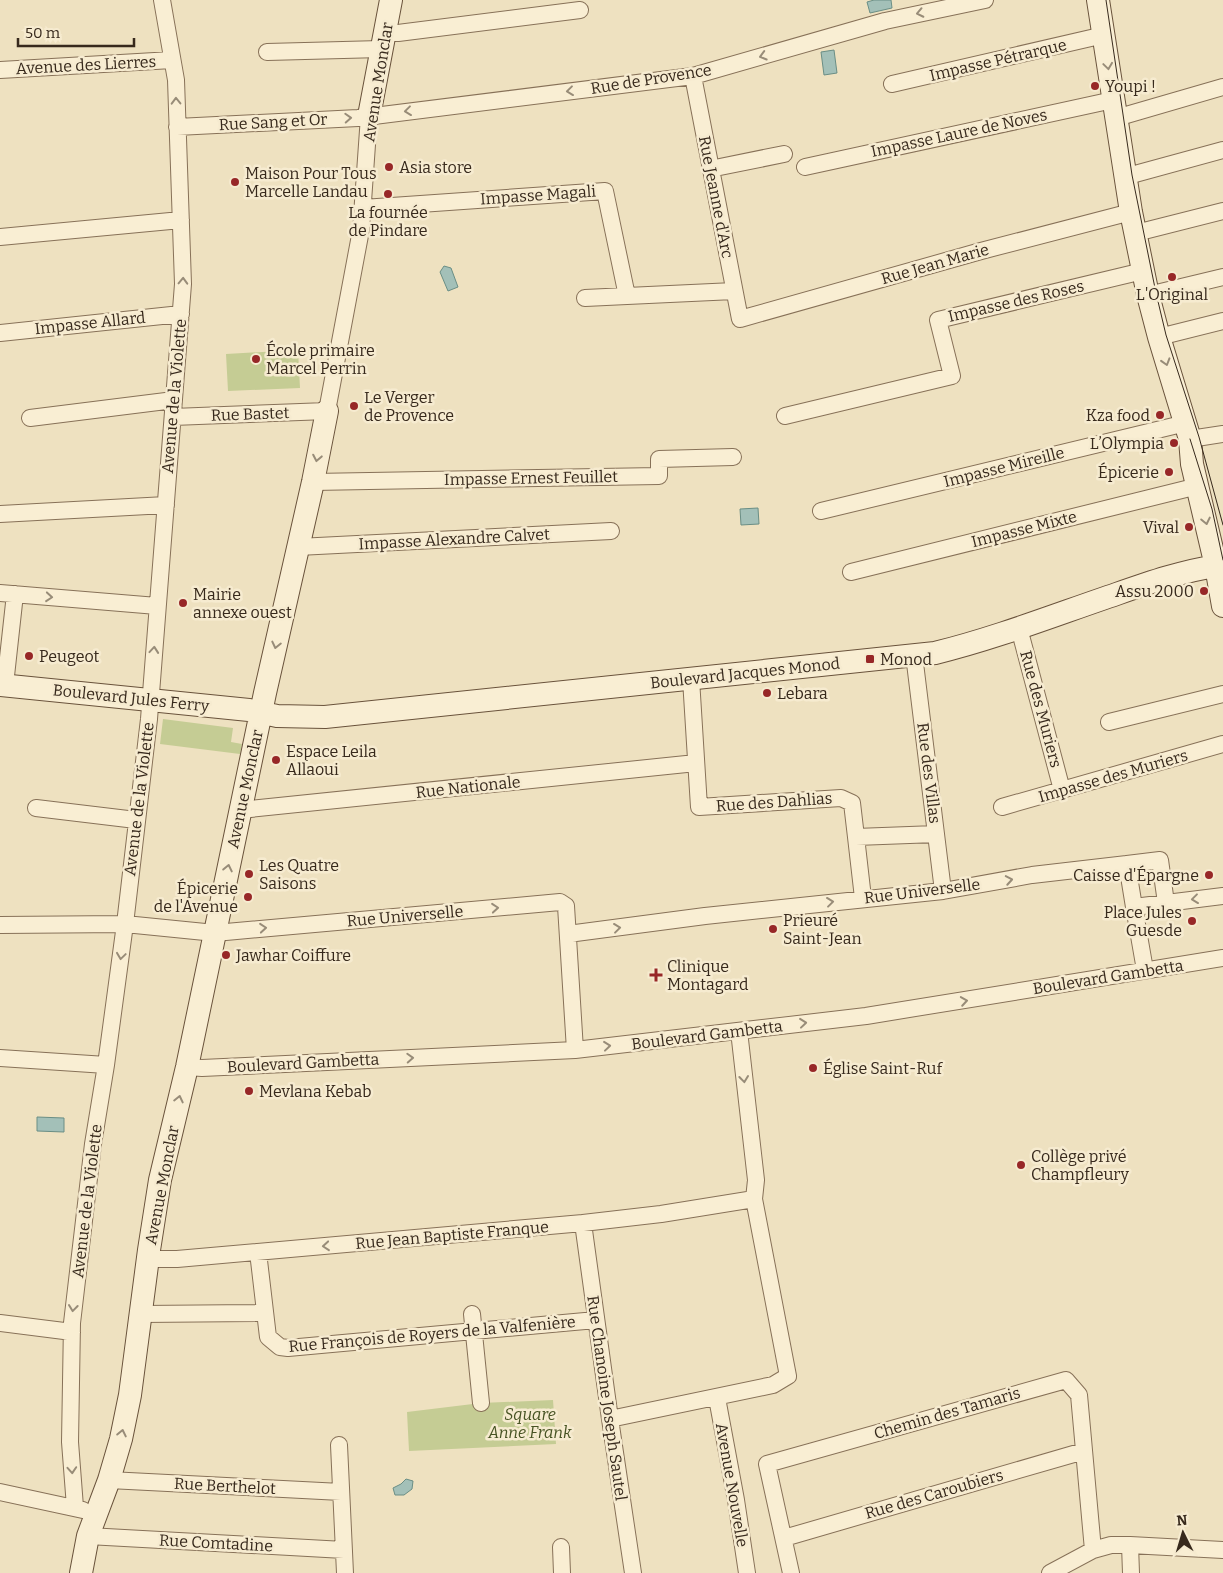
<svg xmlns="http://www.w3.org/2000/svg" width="1223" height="1573" viewBox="0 0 1223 1573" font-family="Bitter,serif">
<rect width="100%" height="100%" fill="#eee1c0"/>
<path fill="#c5cc94" d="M298,350L300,388L228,391L226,354Z
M163,719L233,728L231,742L242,744L240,754L160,744Z
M553,1400L556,1444L409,1451L407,1412L481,1403Z"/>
<path fill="#a3c0b8" stroke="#6a8e85" d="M874,0H891L892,8L870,13L867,2Z
M834,50L837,73L824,75L821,52Z
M444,266L451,268L458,287L448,291L440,272Z
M758,508L759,524L741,525L740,509Z
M37,1117L64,1118V1132L37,1131Z
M406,1479L413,1481L412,1489L404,1495H395L393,1488L401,1484Z"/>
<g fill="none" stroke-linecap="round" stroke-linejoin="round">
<g stroke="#877158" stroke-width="18">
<path id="street" d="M385,33H398L580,10
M267,52L381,49
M0,70L172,60
M693,76L740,319L981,251L1131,212
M892,84L1104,35
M1116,118L1223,87
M177,127L358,118L693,76L885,21L985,0
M805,167L1113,100
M710,169L784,154
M1124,177L1223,150
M363,208L605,191L627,296L734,291
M1136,233L1223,211
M0,237L181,220
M1148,295L1223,277
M585,298L627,296
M0,333L181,314
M1159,337L1223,321
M785,416L952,376L938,320L1143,271
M173,417L327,411L361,230L369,116
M30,418L174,400
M1190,439L1223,434
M313,482L659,476V459L733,457
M821,511L1186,423
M0,514L166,505
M298,547L611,531
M851,572L1198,486
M0,593L157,606
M1019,628L1062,790
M914,655L943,891
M691,679L699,807L841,798L852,803L856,837L936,834
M5,685L15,594
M1109,722L1223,694
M1002,807L1223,744
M36,808L136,820
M240,810L696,763
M856,837L863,898
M1134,907L1127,864L1160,860L1166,903
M0,925L125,924L215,933L560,902L566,906L575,1050
M568,934L705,916L943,891L1032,875L1127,864
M1145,970L1134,907L1223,896
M0,1058L106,1065
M187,1067L202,1068L575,1050L866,1016L1223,958
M583,1223L610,1419L633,1573
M258,1252L268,1337L280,1347L288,1348L596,1320
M148,1259H177L583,1223L661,1214L754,1199
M141,1314L265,1313
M472,1314L481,1403
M0,1323L72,1332
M717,1398L736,1500L747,1573
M610,1419L773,1385L788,1376L754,1199L756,1180L739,1031
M339,1445L345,1573
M109,1480L341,1492
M0,1492L83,1510
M75,1507L70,1442L72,1323L93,1144L106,1065L125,924L149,719L183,284L176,80L162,0
M88,1536L344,1550
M784,1538L1084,1451
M1130,1545L1131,1573
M561,1547L562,1573
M791,1573L767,1464L1066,1380L1079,1395L1093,1550
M1050,1573L1093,1550L1111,1545H1130L1223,1550"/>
</g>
<g stroke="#69523b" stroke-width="24">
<path id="secondary" d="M1098,0L1131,212L1148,295L1159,337L1190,439L1192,464L1216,566L1223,606
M369,116L391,0
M0,685L249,710L277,716L325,717L935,653C992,639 1047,618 1102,599C1140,586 1177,572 1216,566
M81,1573L88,1536L109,1480L121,1439L130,1395L149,1250L160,1180L187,1067L265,693L313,482L327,411"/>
</g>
<use href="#street" stroke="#f9eed3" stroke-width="16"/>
<use href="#secondary" stroke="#f9eed3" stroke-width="22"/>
<path stroke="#37291c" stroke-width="1" d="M1106,0L1132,175L1156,293L1166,335L1199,437L1223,525
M1190,439L1212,509L1223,560"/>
</g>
<defs><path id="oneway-chevron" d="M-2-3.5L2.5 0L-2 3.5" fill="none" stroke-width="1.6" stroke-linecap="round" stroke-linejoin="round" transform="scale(1.25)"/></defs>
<g stroke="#988c78">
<use href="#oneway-chevron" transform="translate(920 13) rotate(168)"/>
<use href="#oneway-chevron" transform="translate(763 56) rotate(164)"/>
<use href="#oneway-chevron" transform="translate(1108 66) rotate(82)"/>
<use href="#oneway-chevron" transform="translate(570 91) rotate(173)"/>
<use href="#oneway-chevron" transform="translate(176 101) rotate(-91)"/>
<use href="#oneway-chevron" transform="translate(408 111) rotate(173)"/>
<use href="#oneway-chevron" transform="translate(348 118) rotate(-3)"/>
<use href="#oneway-chevron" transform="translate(183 281) rotate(-88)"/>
<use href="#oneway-chevron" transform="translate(1166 362) rotate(73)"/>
<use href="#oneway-chevron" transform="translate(317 458) rotate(101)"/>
<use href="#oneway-chevron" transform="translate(1206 521) rotate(78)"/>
<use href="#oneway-chevron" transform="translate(49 597) rotate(5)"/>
<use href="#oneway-chevron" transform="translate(276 645) rotate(103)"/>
<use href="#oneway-chevron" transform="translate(154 650) rotate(-85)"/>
<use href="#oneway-chevron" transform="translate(228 868) rotate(-78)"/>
<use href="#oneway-chevron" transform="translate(1009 880) rotate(-10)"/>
<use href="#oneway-chevron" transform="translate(1195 899) rotate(173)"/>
<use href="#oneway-chevron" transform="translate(830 902) rotate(-7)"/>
<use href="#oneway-chevron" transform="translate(495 908) rotate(-5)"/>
<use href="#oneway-chevron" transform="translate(263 928) rotate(-5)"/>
<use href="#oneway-chevron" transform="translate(617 928) rotate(-7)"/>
<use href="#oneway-chevron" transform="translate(121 956) rotate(98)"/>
<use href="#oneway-chevron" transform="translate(964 1001) rotate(-9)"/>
<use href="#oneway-chevron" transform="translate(803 1023) rotate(-6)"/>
<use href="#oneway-chevron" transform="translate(607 1046) rotate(-6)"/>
<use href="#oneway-chevron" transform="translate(410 1058) rotate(-3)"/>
<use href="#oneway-chevron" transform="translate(744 1079) rotate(83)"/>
<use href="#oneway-chevron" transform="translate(179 1099) rotate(-77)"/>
<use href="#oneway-chevron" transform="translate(326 1246) rotate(175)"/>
<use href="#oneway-chevron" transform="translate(73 1308) rotate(97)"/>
<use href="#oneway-chevron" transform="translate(122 1433) rotate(-78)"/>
<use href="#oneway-chevron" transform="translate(72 1470) rotate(86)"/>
</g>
<g fill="#972727" stroke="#f6ebd0" stroke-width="2">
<circle cx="1095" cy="86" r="5"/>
<circle cx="389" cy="167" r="5"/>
<circle cx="235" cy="182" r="5"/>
<circle cx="388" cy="194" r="5"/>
<circle cx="1172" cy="277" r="5"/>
<circle cx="256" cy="359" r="5"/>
<circle cx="354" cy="406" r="5"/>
<circle cx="1160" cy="415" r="5"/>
<circle cx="1174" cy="443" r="5"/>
<circle cx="1169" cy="472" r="5"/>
<circle cx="1189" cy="527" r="5"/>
<circle cx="1204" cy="591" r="5"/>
<circle cx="183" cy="603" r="5"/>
<circle cx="29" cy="656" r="5"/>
<rect x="865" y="654" width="10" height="10" rx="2.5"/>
<circle cx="767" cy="693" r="5"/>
<circle cx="276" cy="760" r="5"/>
<circle cx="249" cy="874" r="5"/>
<circle cx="1209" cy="875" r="5"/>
<circle cx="248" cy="897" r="5"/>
<circle cx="1192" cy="921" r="5"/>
<circle cx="773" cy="929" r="5"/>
<circle cx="226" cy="955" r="5"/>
<path d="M653.5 967.5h5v5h5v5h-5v5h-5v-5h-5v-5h5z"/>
<circle cx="813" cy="1068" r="5"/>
<circle cx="249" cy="1091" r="5"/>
<circle cx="1021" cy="1165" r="5"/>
</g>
<g text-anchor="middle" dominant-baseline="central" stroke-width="5" stroke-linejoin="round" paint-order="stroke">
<g font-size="16" fill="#37291c" stroke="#f6ebd0">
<text transform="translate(998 60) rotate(-13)">Impasse Pétrarque</text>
<text transform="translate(86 65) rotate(-3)">Avenue des Lierres</text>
<text transform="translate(651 79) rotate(-9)">Rue de Provence</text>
<text transform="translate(378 82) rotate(-81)">Avenue Monclar</text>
<text transform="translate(273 122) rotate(-3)">Rue Sang et Or</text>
<text transform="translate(959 133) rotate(-12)">Impasse Laure de Noves</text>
<text transform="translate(538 195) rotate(-4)">Impasse Magali</text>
<text transform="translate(716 197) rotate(79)">Rue Jeanne d'Arc</text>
<text transform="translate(935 264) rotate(-16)">Rue Jean Marie</text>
<text transform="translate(1016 301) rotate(-13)">Impasse des Roses</text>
<text transform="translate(90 323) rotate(-6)">Impasse Allard</text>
<text transform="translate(174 396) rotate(-85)">Avenue de la Violette</text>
<text transform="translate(250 414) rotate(-2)">Rue Bastet</text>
<text transform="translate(1004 467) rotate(-14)">Impasse Mireille</text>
<text transform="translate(531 478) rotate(-1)">Impasse Ernest Feuillet</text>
<text transform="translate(1024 529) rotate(-14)">Impasse Mixte</text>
<text transform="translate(454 539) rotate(-3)">Impasse Alexandre Calvet</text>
<text transform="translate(745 673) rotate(-6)">Boulevard Jacques Monod</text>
<text transform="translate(131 698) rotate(6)">Boulevard Jules Ferry</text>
<text transform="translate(1041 709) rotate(75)">Rue des Muriers</text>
<text transform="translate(929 773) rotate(83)">Rue des Villas</text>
<text transform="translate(1113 776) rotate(-16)">Impasse des Muriers</text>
<text transform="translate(468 787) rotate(-6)">Rue Nationale</text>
<text transform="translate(245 789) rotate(-78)">Avenue Monclar</text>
<text transform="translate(139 799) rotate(-83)">Avenue de la Violette</text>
<text transform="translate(774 802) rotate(-4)">Rue des Dahlias</text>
<text transform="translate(922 891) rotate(-7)">Rue Universelle</text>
<text transform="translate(405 916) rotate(-5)">Rue Universelle</text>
<text transform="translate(1108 977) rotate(-9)">Boulevard Gambetta</text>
<text transform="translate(707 1035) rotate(-7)">Boulevard Gambetta</text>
<text transform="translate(303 1063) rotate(-3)">Boulevard Gambetta</text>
<text transform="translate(162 1185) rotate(-79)">Avenue Monclar</text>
<text transform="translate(87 1201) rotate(-83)">Avenue de la Violette</text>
<text transform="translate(452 1235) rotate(-5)">Rue Jean Baptiste Franque</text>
<text transform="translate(432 1334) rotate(-5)">Rue François de Royers de la Valfenière</text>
<text transform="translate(607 1398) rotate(82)">Rue Chanoine Joseph Sautel</text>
<text transform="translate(947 1413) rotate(-16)">Chemin des Tamaris</text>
<text transform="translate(732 1485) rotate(80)">Avenue Nouvelle</text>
<text transform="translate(225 1486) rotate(3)">Rue Berthelot</text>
<text transform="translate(934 1494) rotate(-16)">Rue des Caroubiers</text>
<text transform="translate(216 1543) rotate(3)">Rue Comtadine</text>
</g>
<g font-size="16" fill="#37291c" stroke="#f6ebd0" text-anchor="start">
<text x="1105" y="86">Youpi !</text>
<text x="399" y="167">Asia store</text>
<text x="245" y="173">Maison Pour Tous<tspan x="245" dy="18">Marcelle Landau</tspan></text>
<text x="388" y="212" text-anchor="middle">La fournée<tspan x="388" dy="18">de Pindare</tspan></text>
<text x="1172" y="294" text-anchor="middle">L'Original</text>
<text x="266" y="350">École primaire<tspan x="266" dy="18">Marcel Perrin</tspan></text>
<text x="364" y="397">Le Verger<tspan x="364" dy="18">de Provence</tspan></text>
<text x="1150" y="415" text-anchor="end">Kza food</text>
<text x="1164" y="443" text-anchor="end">L’Olympia</text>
<text x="1159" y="472" text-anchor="end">Épicerie</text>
<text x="1179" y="527" text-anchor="end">Vival</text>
<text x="1194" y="591" text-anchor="end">Assu 2000</text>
<text x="193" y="594">Mairie<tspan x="193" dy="18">annexe ouest</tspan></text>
<text x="39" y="656">Peugeot</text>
<text x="880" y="659">Monod</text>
<text x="777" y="693">Lebara</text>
<text x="286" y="751">Espace Leila<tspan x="286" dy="18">Allaoui</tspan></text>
<text x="259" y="865">Les Quatre<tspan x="259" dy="18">Saisons</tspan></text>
<text x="1199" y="875" text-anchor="end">Caisse d'Épargne</text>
<text x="238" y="888" text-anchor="end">Épicerie<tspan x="238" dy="18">de l'Avenue</tspan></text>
<text x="1182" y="912" text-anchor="end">Place Jules<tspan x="1182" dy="18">Guesde</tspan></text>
<text x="783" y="920">Prieuré<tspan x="783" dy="18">Saint-Jean</tspan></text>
<text x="236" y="955">Jawhar Coiffure</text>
<text x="667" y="966">Clinique<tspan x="667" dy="18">Montagard</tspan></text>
<text x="823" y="1068">Église Saint-Ruf</text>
<text x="259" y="1091">Mevlana Kebab</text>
<text x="1031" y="1156">Collège privé<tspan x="1031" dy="18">Champfleury</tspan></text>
</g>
<g font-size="16" font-style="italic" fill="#475323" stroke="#f6ebd0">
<text x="530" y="1414">Square<tspan x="530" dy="18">Anne Frank</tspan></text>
</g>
</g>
<g transform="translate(1183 1533) rotate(355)" stroke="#f6ebd0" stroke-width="4" paint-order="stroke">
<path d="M0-4L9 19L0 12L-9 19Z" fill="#37291c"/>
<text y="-8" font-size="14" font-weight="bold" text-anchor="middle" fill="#37291c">N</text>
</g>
<path d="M18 38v8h116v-8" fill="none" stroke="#37291c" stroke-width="2.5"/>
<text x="25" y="38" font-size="15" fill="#37291c" stroke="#f6ebd0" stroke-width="4" paint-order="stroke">50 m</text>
</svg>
